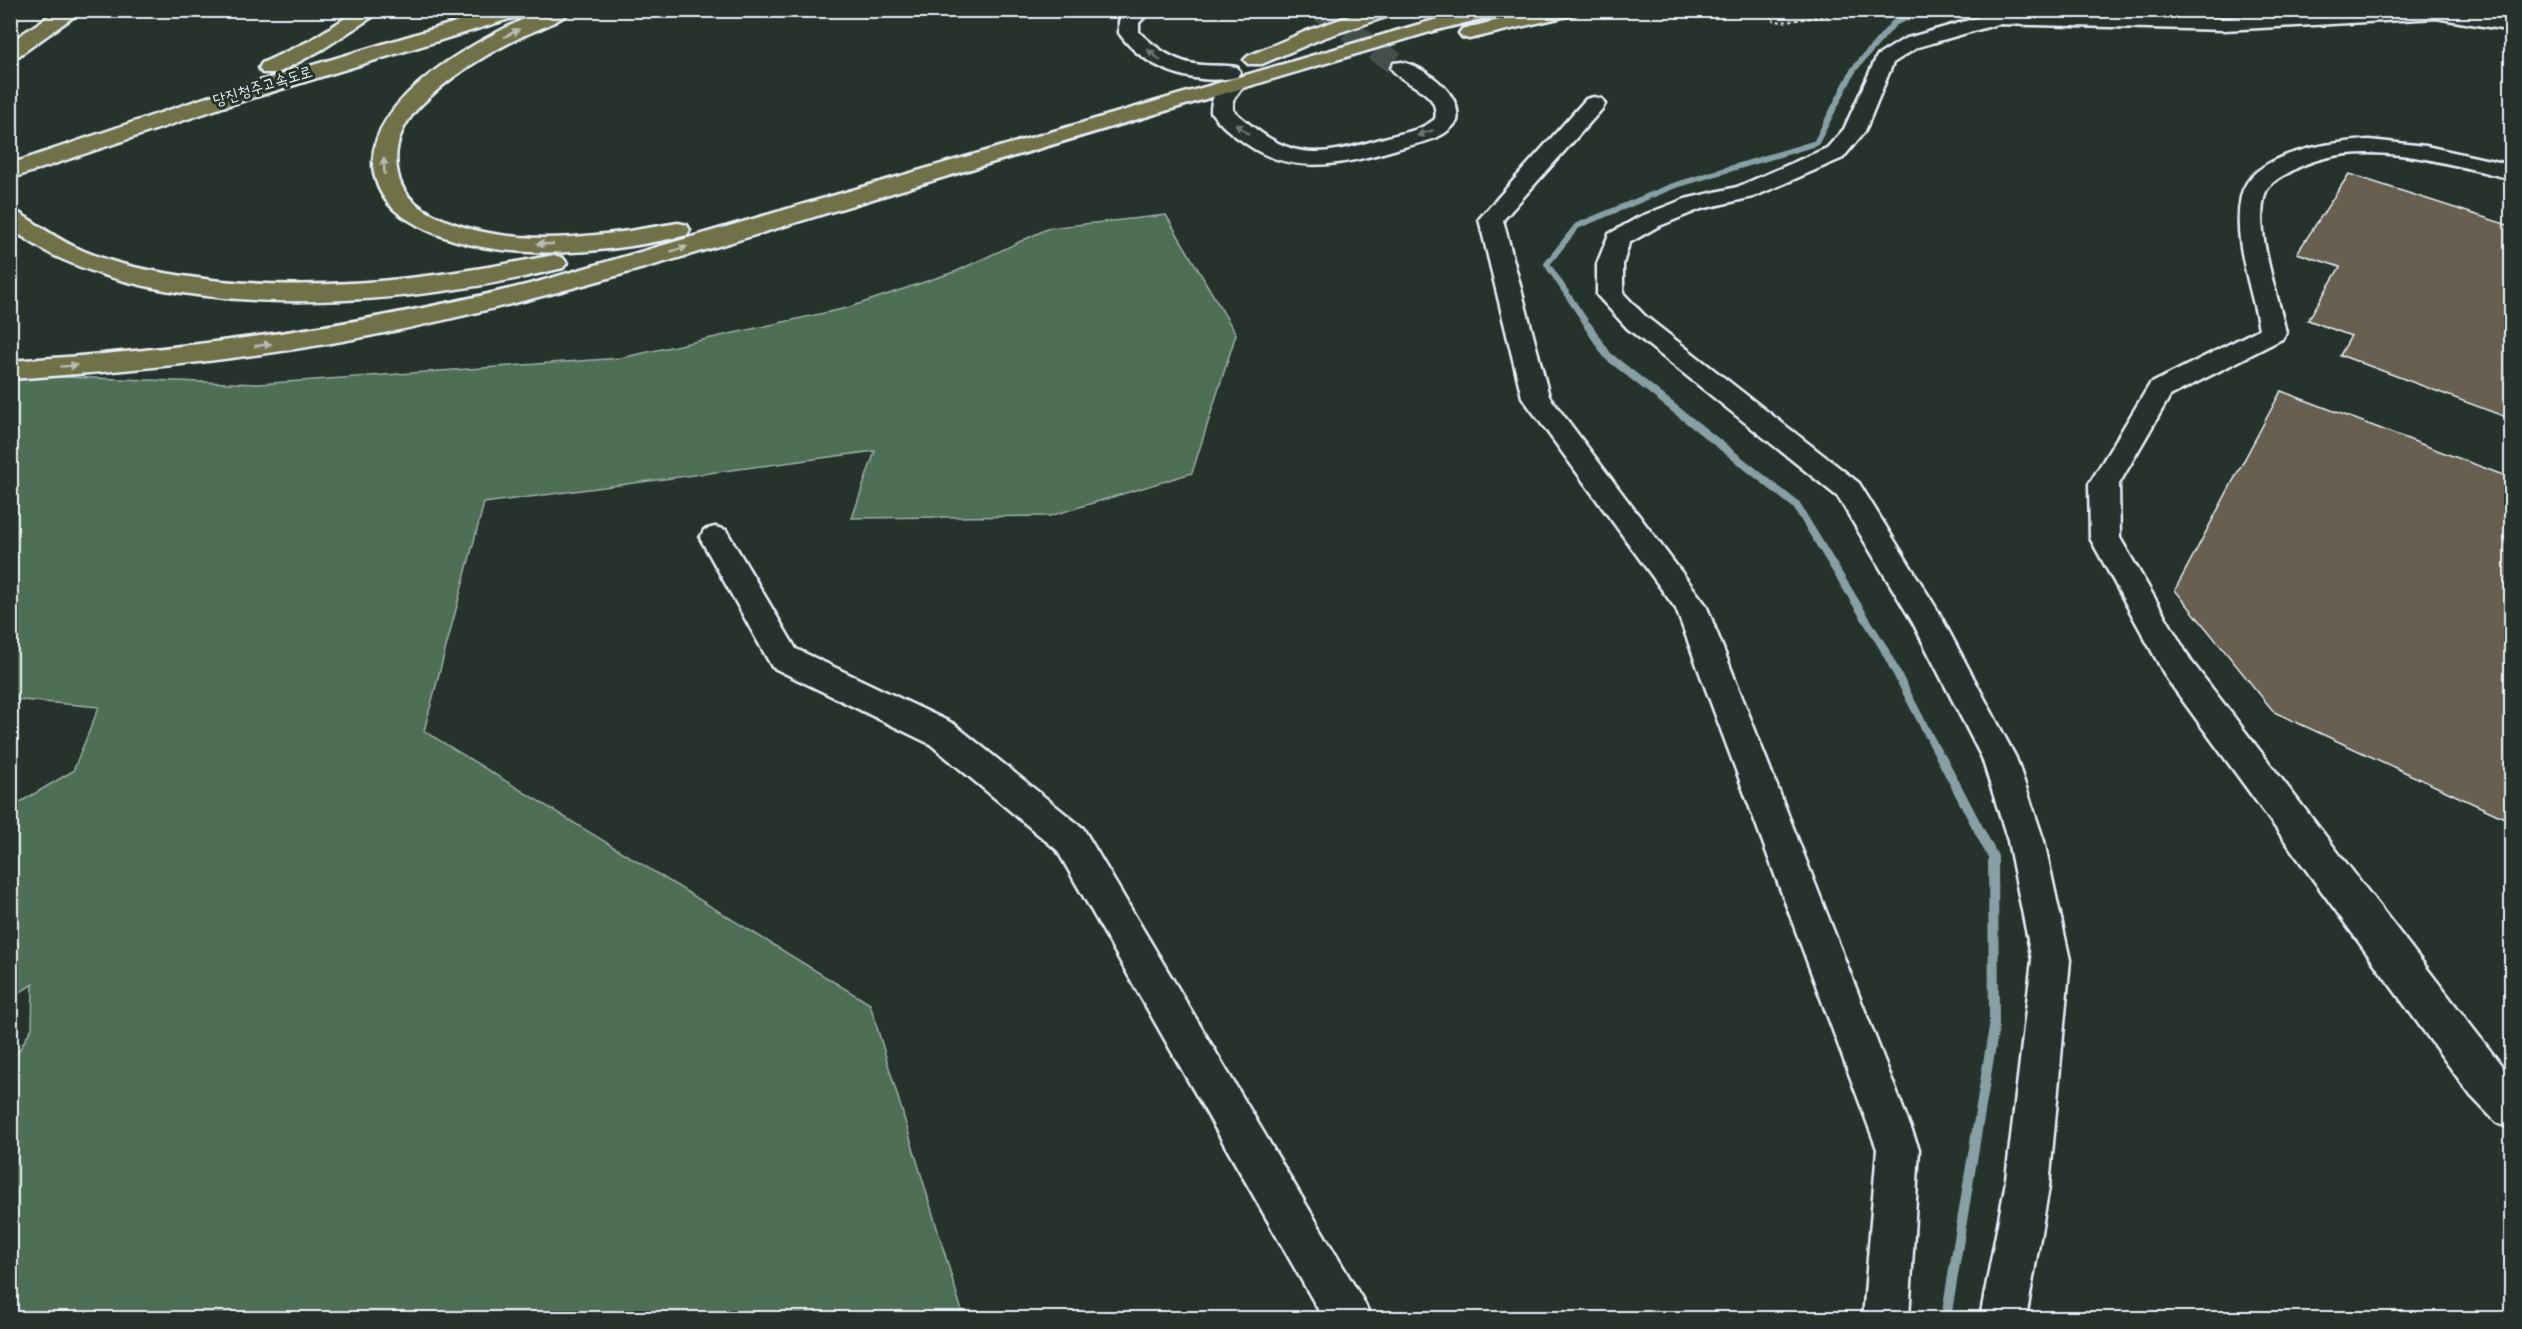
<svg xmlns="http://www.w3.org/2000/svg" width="2522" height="1329" viewBox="0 0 2522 1329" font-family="'Indie Flower','Poor Story',sans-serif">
<rect width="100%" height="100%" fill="#26332d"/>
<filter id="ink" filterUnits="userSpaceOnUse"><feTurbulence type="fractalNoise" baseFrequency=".0167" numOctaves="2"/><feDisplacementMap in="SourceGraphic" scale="12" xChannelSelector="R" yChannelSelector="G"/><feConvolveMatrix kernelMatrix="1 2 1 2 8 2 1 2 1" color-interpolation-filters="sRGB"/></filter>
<g filter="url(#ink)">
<path fill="#506e56" stroke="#9cb0a7" stroke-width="1.5" d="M1166,215L1236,334L1192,473L1050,516L852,518L875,451L484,503L424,731L870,1004L964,1318H11V1064L32,1028L33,984L11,998L10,808L73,771L99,707L11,699V379L38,376L258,384L621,358L847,308L957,271L1049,228Z"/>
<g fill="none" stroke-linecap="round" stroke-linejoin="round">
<path stroke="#88a0a5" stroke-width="6" d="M2122,10L2215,13L2245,10
M2505,10L2512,13
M1589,327L1547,264L1577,226L1673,186L1816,143L1854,69L1894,23L1926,10"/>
<path stroke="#88a0a5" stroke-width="8" d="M1588,326L1608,356L1796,505L1883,647L1941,759"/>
<path stroke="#88a0a5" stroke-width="10" d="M1941,757L1993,857L1994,1027L1946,1318"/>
</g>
<path fill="#685f51" stroke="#e8f1f8" stroke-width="1.5" d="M2349,174L2511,226V419L2340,355L2351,336L2308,320L2340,267L2297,253Z
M2281,391L2511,478V821L2274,712L2175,590Z"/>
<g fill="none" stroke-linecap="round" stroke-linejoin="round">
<path stroke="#43504b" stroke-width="23" stroke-dasharray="23 11" stroke-linecap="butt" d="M1320,10L1402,68"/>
<g stroke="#e8f1f8" stroke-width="5">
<path id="minor" d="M1129,10H1151L1139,23V32C1157,49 1176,63 1202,65C1214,66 1225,65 1237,67L1240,72L1237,77C1195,87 1143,68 1119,33V21Z
M2356,10H2463L2512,19V31L2436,18L2225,30L1998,24L1918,47L1893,63L1865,131L1843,158L1753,197L1701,209L1657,227L1629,243L1623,264V293L1645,316L1859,483L1938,611L2016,758L2044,841L2070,960L2049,1187L2026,1318H1980L2005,1187L2032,960L2008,841L1982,758L1913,623L1838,497L1627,328L1597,295V264L1609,234L1639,217L1685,199L1737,187L1827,148L1844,129L1877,56L1904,39L1997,12L2225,18Z
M1402,62C1426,68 1462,93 1457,121C1444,140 1421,142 1400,148C1346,164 1294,178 1245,143C1233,135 1219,124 1211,112C1211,95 1221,76 1241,80L1244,85L1233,100V110C1289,161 1314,159 1384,138C1401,133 1421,131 1435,119C1441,90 1404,87 1391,68L1394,63Z
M1594,97L1602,99L1605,104L1602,109L1503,220L1549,396L1706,605L1919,1149L1909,1318H1863L1877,1149L1676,609L1522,397L1479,219L1586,99Z
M2369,140L2426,146L2512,165V179C2442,163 2355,133 2288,173C2280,177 2268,184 2265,194C2254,233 2278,293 2286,333L2282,339L2170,396L2119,484L2120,538L2191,661L2512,1079V1129L2497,1123L2471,1096L2167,679L2090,538L2089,484L2150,384L2259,329C2252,287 2232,240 2241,197C2250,152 2333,142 2369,140Z
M715,527L726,530L796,649L954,724L1083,828L1364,1302L1371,1318H1323L1057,850L930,744L772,667L700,538L704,530Z"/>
</g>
<g stroke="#e8f1f8" stroke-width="5">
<path id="highway" d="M58,10H83L17,57L10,59V42Z
M358,10H383L323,49L278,73H262L259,68L262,63L309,41Z
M496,10H529L526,14L226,106L10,179V164L210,96Z
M543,10H571C564,21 527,33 515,40C481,57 448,78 421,105C402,124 392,147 398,174C402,196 420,209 440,218C514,251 601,236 678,223L687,225L690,230L687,235C605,255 481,267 407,219C390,209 378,193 374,173C361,96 486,36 543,10Z
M1367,10H1398L1395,14L1323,38L1262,64H1248L1244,60L1248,56L1309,30Z
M1468,10H1504L1501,14L1433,31C1268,81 1103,129 938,179C750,236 563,298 369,336C251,359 131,371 10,379V361C188,350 361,326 534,283Z
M1540,10H1579L1576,14L1469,39L1462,37L1459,33L1462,29Z
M10,211L19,213C37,224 54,237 73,246C101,260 134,268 165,273C294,297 426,280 554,255L563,258L567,263L563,268C415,305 199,323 57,257C41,250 26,238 10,229Z"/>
</g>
<path stroke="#e8f1f8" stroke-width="2" stroke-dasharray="3 3" stroke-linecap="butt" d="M1782,10L1771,15V20L1782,22L1870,10
M1903,10L1922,18
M10,12L13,10"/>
<use href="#minor" fill="#26332d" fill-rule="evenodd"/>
<use href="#highway" fill="#70704a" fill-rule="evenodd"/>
</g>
<defs><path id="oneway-solid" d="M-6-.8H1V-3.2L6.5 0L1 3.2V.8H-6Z" transform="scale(1.5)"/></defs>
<g fill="#b8bdb2">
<use href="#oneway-solid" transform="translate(512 33) rotate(-27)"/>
<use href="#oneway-solid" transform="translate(384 166) rotate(-94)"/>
<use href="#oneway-solid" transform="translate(545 244) rotate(-179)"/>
<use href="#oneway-solid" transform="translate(679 249) rotate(-16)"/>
<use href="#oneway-solid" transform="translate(263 345) rotate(-8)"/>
<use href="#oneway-solid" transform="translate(69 366) rotate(-4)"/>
</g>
<g fill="#6a7674">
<use href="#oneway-solid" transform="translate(1154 55) rotate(-140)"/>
<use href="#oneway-solid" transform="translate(1242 129) rotate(-140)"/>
<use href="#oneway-solid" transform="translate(1425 133) rotate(161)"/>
</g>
</g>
<g text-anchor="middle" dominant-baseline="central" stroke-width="6" stroke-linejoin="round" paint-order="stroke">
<g font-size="16" fill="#e8f1f8" stroke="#26332d">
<text transform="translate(263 87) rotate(-17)">당진청주고속도로</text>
</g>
</g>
<rect width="2522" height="1329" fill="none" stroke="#26332d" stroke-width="36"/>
<rect x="18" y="18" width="2486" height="1293" fill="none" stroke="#e8f1f8" stroke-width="2" filter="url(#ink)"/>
</svg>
